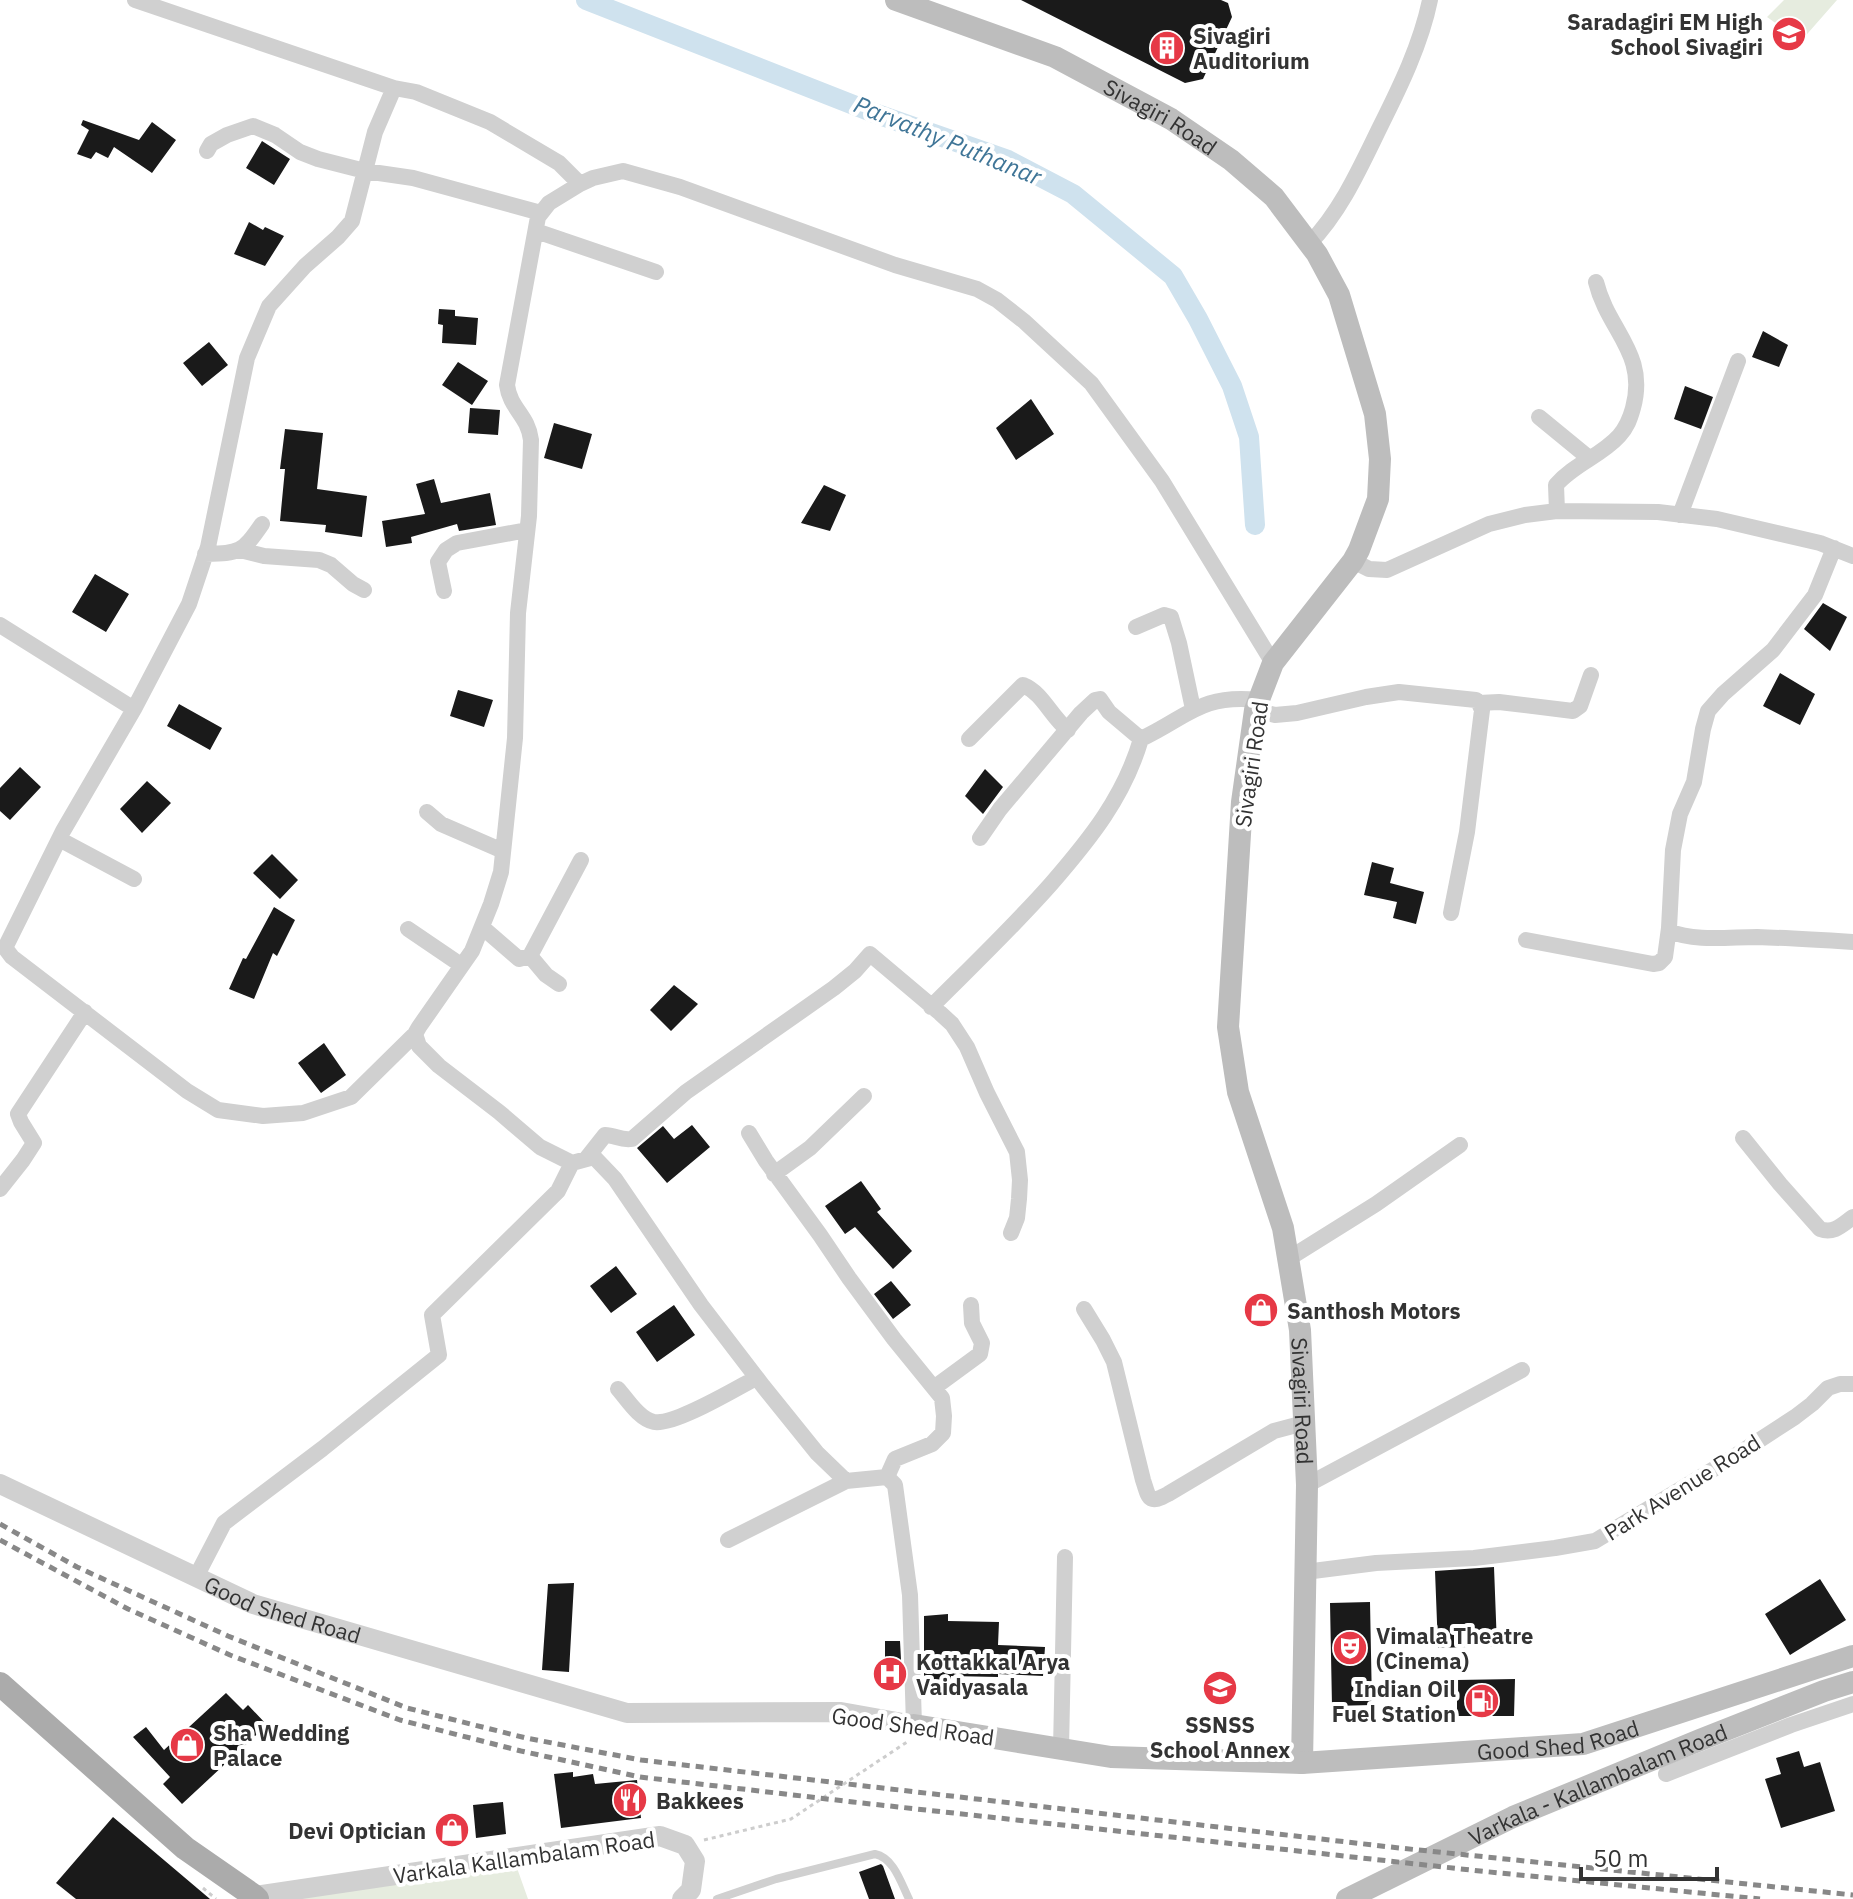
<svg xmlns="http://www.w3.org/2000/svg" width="1853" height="1899" viewBox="0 0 1853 1899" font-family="'IBM Plex Sans',sans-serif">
<rect width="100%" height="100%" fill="#fff"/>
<path fill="#e6ecdf" d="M1784,0H1837L1801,41L1767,17Z
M517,1868L528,1899H276Z"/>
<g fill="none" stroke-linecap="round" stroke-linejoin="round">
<path stroke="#cfe2ee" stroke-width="20" d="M586,0L874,113L1008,160L1073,194L1173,276L1198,319L1232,386L1249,437L1255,525"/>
</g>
<path fill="#1a1a1a" d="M1021,0H1221L1228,3L1232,17L1203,79L1185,83Z
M83,120L139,140L152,122L176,140L152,173L114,147L108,158L96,152L91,159L77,154L89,130L81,125Z
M262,141L290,159L274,185L246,168Z
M249,222L263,230L265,227L284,236L265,266L234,254Z
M439,309L455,310V316L478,318L476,345L442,343L443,325L438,324Z
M1763,331L1788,345L1779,367L1752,357Z
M209,342L228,365L202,386L183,363Z
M458,362L488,381L472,405L442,385Z
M1685,386L1713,397L1701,429L1674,419Z
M1031,399L1054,434L1016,460L996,428Z
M470,408L500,410L498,435L468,433Z
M554,423L592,434L582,469L544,458Z
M285,429L323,433L317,489L367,496L362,537L325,532L326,525L280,521L285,469H280Z
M434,479L441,503L490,493L496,525L459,531L457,524L411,537L412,543L386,547L382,521L425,514L416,484Z
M824,485L846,495L830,531L801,523Z
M95,574L129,594L106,632L72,612Z
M1823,603L1847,617L1830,651L1804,629Z
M1780,673L1815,694L1800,725L1763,706Z
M458,690L493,700L484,727L450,716Z
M179,704L222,728L210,750L167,726Z
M20,767L41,787L10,820L0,811V788Z
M985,769L1003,787L983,814L965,796Z
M147,781L171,803L142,833L120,809Z
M272,854L298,880L280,899L253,873Z
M1372,862L1394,868L1390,883L1424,892L1416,924L1393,918L1397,902L1364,895Z
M274,907L295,920L277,956L273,953L254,999L229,989L243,958L246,959Z
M674,985L698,1004L671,1031L650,1010Z
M324,1043L346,1075L321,1093L298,1063Z
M692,1125L710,1147L667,1183L637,1148L663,1126L674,1139Z
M861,1181L881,1209L877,1212L912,1251L893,1269L855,1227L845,1234L825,1206Z
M616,1266L637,1294L611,1313L590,1286Z
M891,1281L911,1305L893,1319L874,1294Z
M674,1305L695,1335L657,1362L636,1332Z
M1494,1567L1497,1646L1438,1648L1435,1571Z
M1820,1579L1846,1620L1790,1655L1765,1614Z
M574,1583L569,1672L542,1670L548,1584Z
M1370,1602L1372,1705L1332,1706L1330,1603Z
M948,1614V1621L999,1622L998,1645L1045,1647L1043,1676L998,1674V1677L951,1676V1686L927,1687V1678H924V1616Z
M885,1641H900L902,1678H885Z
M1515,1679L1514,1716H1457V1680Z
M226,1693L243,1710L248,1705L267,1725L182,1804L163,1784L170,1777L133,1737L146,1727L164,1750Z
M1799,1751L1804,1767L1820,1762L1835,1811L1781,1828L1765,1779L1781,1774L1776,1758Z
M573,1772V1777L593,1774L595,1784L637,1780L641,1818L561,1828L554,1774Z
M503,1802L506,1834L476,1838L473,1805Z
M113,1817L132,1833L210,1899H76L56,1883Z
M881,1864L883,1866L895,1899H869L859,1872Z"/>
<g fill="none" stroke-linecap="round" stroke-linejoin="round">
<path stroke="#cdcdcd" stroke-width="3" stroke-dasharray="4 4" stroke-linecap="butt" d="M704,1840L791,1819L907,1742
M203,1888L216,1899"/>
<path stroke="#d0d0d0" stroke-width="8" d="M717,1899L776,1879L875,1854C894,1858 901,1883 909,1899"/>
<path stroke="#d0d0d0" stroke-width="16" d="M135,0L394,88L416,92L490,122L559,163L580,184L593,178L623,171L680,187L895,265L977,289L997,300L1025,322L1091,383L1162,481L1273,663
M394,88L375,132L352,221L338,237L305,266L269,306L247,358L208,547L189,604L134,709L63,831L5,948L12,957L187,1091L218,1110L263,1116L303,1113L351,1097L415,1034
M207,151L211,144L227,135L253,126L275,135L300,152L318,159L365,171L413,178L541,213
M580,184L549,203L538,217L507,385C510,409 528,415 531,440L529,516L518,613L515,738L501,872L491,904L472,951L419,1027L415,1034L419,1046L439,1066L499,1112L540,1147L572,1163L594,1157L615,1179L701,1305L763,1386L817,1453L846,1481L887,1477L895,1485L910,1595L914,1725
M536,231L656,272
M1309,244C1341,211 1360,168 1380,127C1400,87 1421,44 1430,0
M1539,417L1589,458
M1557,511L1556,485C1574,464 1601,456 1619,436C1627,427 1630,419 1633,408C1648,353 1608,331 1596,282
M1680,515L1738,361
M240,550L264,556L319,560L331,565L353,584L364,590
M205,554C240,553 242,553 262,524
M1353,561L1369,569L1387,570L1489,524L1525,515L1557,511L1658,512L1717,519L1820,543L1853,556
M444,591L438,562L446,550L457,543L527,530
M0,625L134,709
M1136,627L1164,615L1171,617L1179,643L1193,709
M1479,703L1499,702L1573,711L1580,706L1591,675
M1255,710L1275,715L1297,713L1366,697L1399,692L1476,700L1479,703L1482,710L1467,832L1451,913
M969,739L1023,685C1043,693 1051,717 1068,730
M427,812L441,824L503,851
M980,838L1000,809L1081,713L1095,700L1100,699L1109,712L1141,739
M59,839L134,879
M482,927L519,959L530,956L581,860
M408,929L461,965
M1669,931C1695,942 1729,937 1757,937C1789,938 1821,940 1853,942
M1526,940L1653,964L1659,963L1665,957L1669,928L1673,850L1680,814L1694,782L1703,729L1708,711L1723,694L1773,650L1815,595L1834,548
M530,956L546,975L559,984
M931,1007C972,966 1013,927 1051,884C1090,839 1124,797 1141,739C1188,717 1200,694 1258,700
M749,1133L766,1161L820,1235L849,1278L894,1339L942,1398L944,1416L943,1433L932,1444L895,1459L887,1477
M1743,1138L1780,1184L1820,1229C1834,1234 1842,1225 1853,1217
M586,1159L605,1135C615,1135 621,1141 632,1139L686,1092L834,988L855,971L870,954L940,1013L952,1024L967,1047L987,1093L1017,1152L1020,1180L1019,1199L1017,1218L1011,1233
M774,1174L810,1148L864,1096
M0,1189L23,1160L34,1143L21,1122L18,1114L85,1012
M1288,1259L1376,1204L1460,1145
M1084,1309L1103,1340L1114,1362L1143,1480C1149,1498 1148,1505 1168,1494L1274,1431L1304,1423
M935,1387L980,1354L982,1343L972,1323L971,1305
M618,1389C627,1399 639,1419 654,1422C674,1426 737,1388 756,1378
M1307,1485L1522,1370
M728,1540L846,1481
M1305,1572L1376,1563L1474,1558L1555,1548L1595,1541L1732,1458L1795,1417L1812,1404L1828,1388L1840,1384H1853
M196,1577L224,1523L322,1449L439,1355L432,1315L558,1191L572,1163
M1061,1749L1065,1557
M1666,1774L1791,1725L1853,1704"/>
<g stroke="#d0d0d0" stroke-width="20">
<path id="s1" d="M0,1484L253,1604L627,1713L841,1712L914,1725"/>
<path d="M254,1896L660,1836L685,1845L695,1861L691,1890L682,1899"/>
</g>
<g stroke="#bdbdbd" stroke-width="22">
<path id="s2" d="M896,0L1055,57L1171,119L1231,160L1274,197L1317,254L1339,295L1375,414L1380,459L1378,499L1359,550L1353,561L1273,663L1255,710L1242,802L1228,1027L1238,1092L1283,1228L1300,1330L1307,1485L1302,1763"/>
<path id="s3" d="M914,1725L1111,1757L1302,1763L1583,1744L1853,1656"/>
<path id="s4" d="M1347,1899L1513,1817L1700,1740L1824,1691L1853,1682"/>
</g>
<path stroke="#ababab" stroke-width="24" d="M0,1684L185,1848L254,1896L257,1899"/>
<path stroke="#888" stroke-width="5" stroke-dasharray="8 6" stroke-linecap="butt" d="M0,1524L77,1567L228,1636L407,1708L526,1738L641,1760L1390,1847L1853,1895
M0,1540L128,1609L230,1655L400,1720L521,1751L640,1777L853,1802L1480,1871L1760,1899"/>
</g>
<defs>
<g id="school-disc" transform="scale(1.8)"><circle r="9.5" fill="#e63946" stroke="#fff"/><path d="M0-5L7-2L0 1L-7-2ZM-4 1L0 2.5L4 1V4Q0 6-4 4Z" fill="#fff"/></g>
<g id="building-disc" transform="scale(1.8)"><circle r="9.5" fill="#e63946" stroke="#fff"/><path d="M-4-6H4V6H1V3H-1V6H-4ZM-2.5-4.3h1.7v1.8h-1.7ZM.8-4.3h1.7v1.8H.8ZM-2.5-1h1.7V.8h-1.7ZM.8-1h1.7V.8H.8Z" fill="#fff"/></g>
<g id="shop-disc" transform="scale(1.8)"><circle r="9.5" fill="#e63946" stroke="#fff"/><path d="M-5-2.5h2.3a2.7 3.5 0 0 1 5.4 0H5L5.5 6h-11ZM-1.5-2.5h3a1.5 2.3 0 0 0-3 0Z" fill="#fff"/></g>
<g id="theatre-disc" transform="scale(1.8)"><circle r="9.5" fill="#e63946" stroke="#fff"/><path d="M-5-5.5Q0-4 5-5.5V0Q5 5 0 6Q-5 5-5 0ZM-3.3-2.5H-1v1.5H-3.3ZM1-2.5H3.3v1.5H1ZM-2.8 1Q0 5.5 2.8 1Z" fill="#fff"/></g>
<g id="hospital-disc" transform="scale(1.8)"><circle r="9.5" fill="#e63946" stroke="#fff"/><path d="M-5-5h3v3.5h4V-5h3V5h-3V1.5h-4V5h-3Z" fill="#fff"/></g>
<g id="fuel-disc" transform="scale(1.8)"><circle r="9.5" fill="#e63946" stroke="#fff"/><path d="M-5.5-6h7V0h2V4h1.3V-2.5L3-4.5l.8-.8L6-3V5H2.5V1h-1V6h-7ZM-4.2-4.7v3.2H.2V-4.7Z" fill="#fff"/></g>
<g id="restaurant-disc" transform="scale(1.8)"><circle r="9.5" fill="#e63946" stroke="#fff"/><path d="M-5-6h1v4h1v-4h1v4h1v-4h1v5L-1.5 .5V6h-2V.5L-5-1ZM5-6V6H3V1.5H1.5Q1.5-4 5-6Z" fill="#fff"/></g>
</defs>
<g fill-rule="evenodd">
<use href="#school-disc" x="1789" y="34"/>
<use href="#building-disc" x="1167" y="48"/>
<use href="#shop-disc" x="1261" y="1310"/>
<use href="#theatre-disc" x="1350" y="1648"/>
<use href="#hospital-disc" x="890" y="1674"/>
<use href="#school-disc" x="1220" y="1688"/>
<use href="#fuel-disc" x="1482" y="1701"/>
<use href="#shop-disc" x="187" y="1745"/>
<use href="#restaurant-disc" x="630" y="1800"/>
<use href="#shop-disc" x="452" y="1830"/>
</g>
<g text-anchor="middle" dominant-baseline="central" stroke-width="8" stroke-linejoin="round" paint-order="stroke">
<g font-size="22" font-weight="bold" fill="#333" stroke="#fff" text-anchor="start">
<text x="1763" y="21" text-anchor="end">Saradagiri EM High<tspan x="1763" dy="25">School Sivagiri</tspan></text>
<text x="1193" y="35">Sivagiri<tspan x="1193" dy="25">Auditorium</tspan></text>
<text x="1287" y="1310">Santhosh Motors</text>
<text x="1376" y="1635">Vimala Theatre<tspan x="1376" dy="25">(Cinema)</tspan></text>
<text x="916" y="1661">Kottakkal Arya<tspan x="916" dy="25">Vaidyasala</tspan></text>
<text x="1456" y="1688" text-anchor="end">Indian Oil<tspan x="1456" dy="25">Fuel Station</tspan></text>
<text x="1220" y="1724" text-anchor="middle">SSNSS<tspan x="1220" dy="25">School Annex</tspan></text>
<text x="213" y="1732">Sha Wedding<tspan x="213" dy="25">Palace</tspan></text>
<text x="656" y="1800">Bakkees</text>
<text x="426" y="1830" text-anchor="end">Devi Optician</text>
</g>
<g font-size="22" fill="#333" stroke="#fff">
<text stroke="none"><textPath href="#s2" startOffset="290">Sivagiri Road</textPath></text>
<text transform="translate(1251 764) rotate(-82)">Sivagiri Road</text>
<text stroke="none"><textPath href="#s2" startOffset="1706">Sivagiri Road</textPath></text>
<text transform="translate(1682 1487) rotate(-32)">Park Avenue Road</text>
<text stroke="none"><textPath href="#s1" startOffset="310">Good Shed Road</textPath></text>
<text transform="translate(913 1726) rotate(8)">Good Shed Road</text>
<text stroke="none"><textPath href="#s3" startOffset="648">Good Shed Road</textPath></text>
<text stroke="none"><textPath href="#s4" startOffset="276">Varkala - Kallambalam Road</textPath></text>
<text transform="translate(524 1857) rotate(-8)">Varkala Kallambalam Road</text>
</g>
<g font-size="24" font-style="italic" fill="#3f7597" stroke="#fff">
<text transform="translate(948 140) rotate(22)">Parvathy Puthanar</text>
</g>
</g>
<path d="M1581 1867v12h136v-12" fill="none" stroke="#333333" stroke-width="4"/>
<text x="1593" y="1867" font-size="24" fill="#333333" stroke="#ffffff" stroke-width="6" paint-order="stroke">50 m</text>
</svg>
